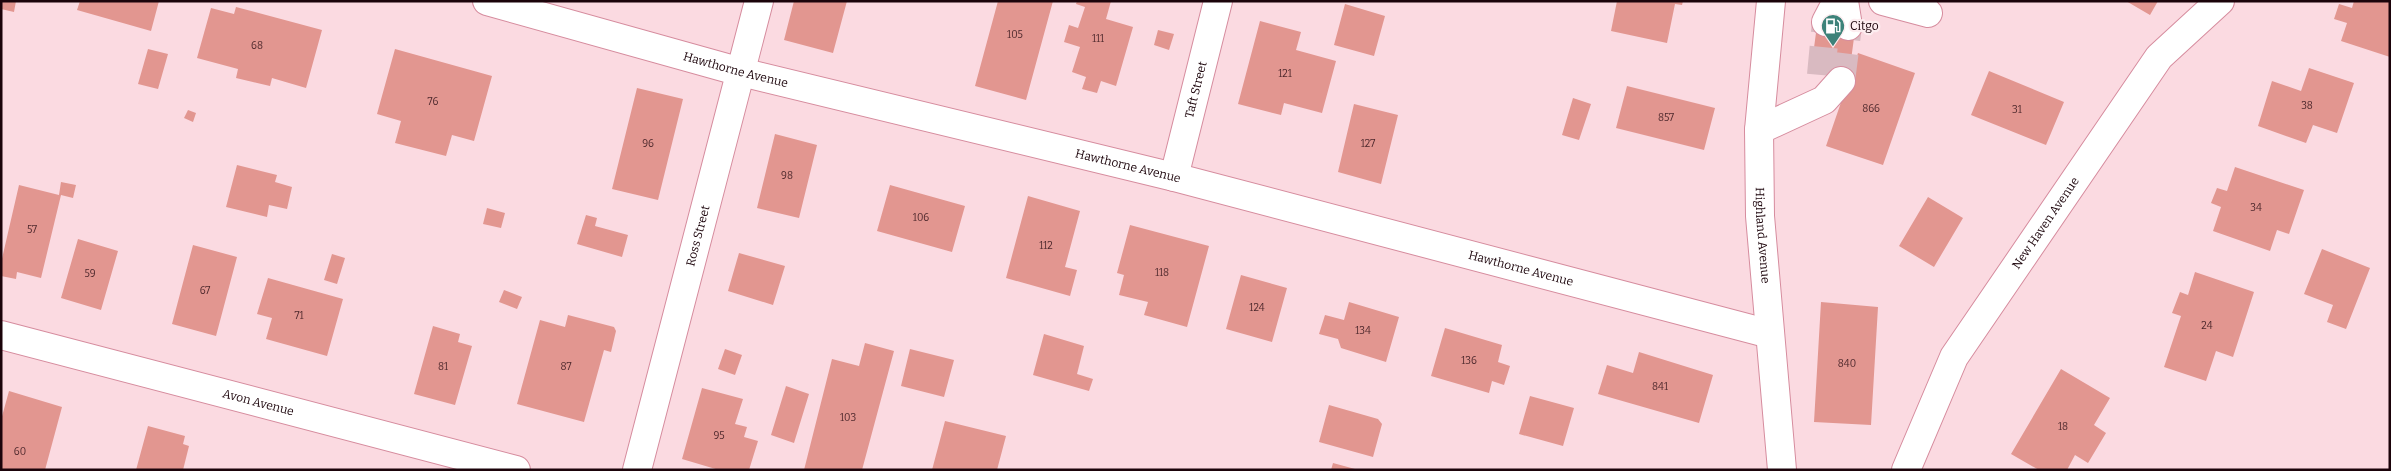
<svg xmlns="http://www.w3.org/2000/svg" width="2391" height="471" viewBox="0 0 2391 471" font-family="Bitter,serif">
<rect width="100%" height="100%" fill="#fbdae1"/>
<path fill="#e29690" d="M1,1H16L14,12L1,9Z
M80,1H159L151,31L77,10Z
M794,1H847L833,53L784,40Z
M998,1H1053L1026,100L975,86Z
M1077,1H1111L1106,19L1133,27L1116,86L1101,81L1097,93L1082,89L1086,77L1072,72L1080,47L1064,42L1069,25L1078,28L1085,7L1076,4Z
M1617,1H1683L1682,5L1675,4L1667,43L1611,31Z
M2126,1H2158L2150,15Z
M2354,1H2390V57L2341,41L2347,23L2334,19L2339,4L2352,8Z
M1345,4L1385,16L1374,56L1334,45Z
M236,7L322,30L306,88L272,78L270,86L236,78L238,69L197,58L211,8L234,14Z
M1818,18L1856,23L1849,75L1811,70Z
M1260,21L1301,32L1296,50L1336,61L1322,113L1284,103L1281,115L1238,104Z
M1158,30L1174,34L1169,50L1154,45Z
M148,49L168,54L158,89L138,84Z
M395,49L492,76L474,141L452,135L446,156L395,143L401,121L377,114Z
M1858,53L1915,73L1883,165L1826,146Z
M2309,68L2354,83L2337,133L2313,125L2306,143L2258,126L2272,81L2301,91Z
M1989,71L2064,102L2046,145L1971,115Z
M1627,86L1715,108L1704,150L1616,128Z
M637,88L683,99L658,200L612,189Z
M1573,98L1591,104L1579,140L1562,135Z
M1354,104L1398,115L1381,184L1338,172Z
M188,110L196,113L193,122L184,118Z
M775,134L817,145L799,218L757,208Z
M237,165L277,175L275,182L292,187L287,209L269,205L267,217L226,207Z
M2235,167L2304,190L2289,234L2277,230L2270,251L2213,231L2221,207L2211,203L2217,188L2227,191Z
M61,182L76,185L73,198L61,195L41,278L17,272L16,279L1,276V263L19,185L59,195Z
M890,185L965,206L952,252L877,231Z
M1028,196L1080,211L1065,267L1077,270L1070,296L1006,278Z
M1928,197L1963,218L1934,267L1899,246Z
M487,208L505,213L501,228L483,224Z
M586,215L597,218L595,226L628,235L622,257L577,244Z
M1130,225L1209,246L1187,327L1144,315L1148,302L1119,295L1124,275L1117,273Z
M78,239L118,251L101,310L61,298Z
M193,245L237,257L216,336L172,324Z
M2322,249L2370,268L2346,329L2327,322L2333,305L2304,294Z
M739,253L785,266L773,305L728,291Z
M332,254L345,258L337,284L324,280Z
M2195,272L2254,292L2233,357L2216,351L2206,381L2164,367L2181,316L2172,313L2180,292L2188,295Z
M1241,275L1287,288L1272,342L1226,329Z
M268,278L343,299L327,356L266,339L272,318L257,314Z
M504,290L522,297L517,309L499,302Z
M1349,302L1399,317L1386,362L1341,348L1338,339L1319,334L1325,315L1344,320Z
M1821,302L1878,307L1871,425L1814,422Z
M568,315L614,327L616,331L611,352L604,350L584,422L517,404L540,320L565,327Z
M433,326L460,334L458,342L472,346L455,405L414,394Z
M1445,328L1502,345L1498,362L1510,366L1504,385L1492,381L1489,393L1431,376Z
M1044,334L1084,346L1077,374L1093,379L1089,391L1033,375Z
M865,343L894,351L862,470H804L832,359L859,366Z
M725,349L742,355L735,375L718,369Z
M910,349L954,360L944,397L901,386Z
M1639,352L1713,375L1699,423L1598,394L1607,365L1633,373Z
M2061,369L2110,398L2094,425L2106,433L2088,463L2075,455L2067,470H2039L2011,454Z
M786,386L809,394L794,443L771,435Z
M702,388L743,399L735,424L747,427L744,437L758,441L749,470H719L682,459Z
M9,391L62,407L45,470H1V420Z
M1530,396L1574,408L1563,446L1519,434Z
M1329,405L1378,419L1382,424L1373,457L1319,442Z
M945,421L1006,436L997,470H932Z
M148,426L185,436L183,444L189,446L183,470H136Z
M1333,463L1355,469V470H1331Z"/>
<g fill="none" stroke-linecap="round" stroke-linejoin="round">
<path stroke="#d9bac1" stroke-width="28" stroke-dasharray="28 14" stroke-linecap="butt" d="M1821,75L1826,22
M1841,81L1848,26"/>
<g stroke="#d68c9e" stroke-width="30">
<g id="minor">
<path id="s1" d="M487,1L741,72L1174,177L1770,334"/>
<path d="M1844,1L1848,26"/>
<path d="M1883,1L1928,13"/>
<path d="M1826,22L1837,1"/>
<path d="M1759,130L1824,100L1841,81"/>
<path id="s2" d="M1174,177L1218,1"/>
<path id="s3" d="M1,335L516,470"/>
<path id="s4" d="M637,470L759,1"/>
<path id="s5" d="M1906,470L1954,357L2159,57L2220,1"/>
</g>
</g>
<g stroke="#d68c9e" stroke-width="30">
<g id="major">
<path id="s6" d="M1771,1L1759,130L1760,216L1782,470"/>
</g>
</g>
<use href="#minor" stroke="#fff" stroke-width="28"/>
<use href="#major" stroke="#fff" stroke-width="28"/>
</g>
<defs>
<g id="fuel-pin" transform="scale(1.25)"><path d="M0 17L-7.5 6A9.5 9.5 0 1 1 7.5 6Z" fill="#3d8279" stroke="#fdedf0"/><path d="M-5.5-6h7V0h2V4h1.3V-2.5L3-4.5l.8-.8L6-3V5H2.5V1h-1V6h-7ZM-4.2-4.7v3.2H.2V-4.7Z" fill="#fff"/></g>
</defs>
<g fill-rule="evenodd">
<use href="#fuel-pin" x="1833" y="26"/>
</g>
<g text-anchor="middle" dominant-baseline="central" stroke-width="4.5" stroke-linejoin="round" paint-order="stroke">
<g font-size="10" fill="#4d282c">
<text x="1015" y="35">105</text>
<text x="1098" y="39">111</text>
<text x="257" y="46">68</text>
<text x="1285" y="74">121</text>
<text x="433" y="102">76</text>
<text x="2307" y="106">38</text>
<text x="1871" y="109">866</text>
<text x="2017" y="110">31</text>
<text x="1666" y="118">857</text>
<text x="648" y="144">96</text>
<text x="1368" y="144">127</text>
<text x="787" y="176">98</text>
<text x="2256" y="208">34</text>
<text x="921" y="218">106</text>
<text x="32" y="230">57</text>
<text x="1046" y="246">112</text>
<text x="1162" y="273">118</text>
<text x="90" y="274">59</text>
<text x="205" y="291">67</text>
<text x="1257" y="308">124</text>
<text x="299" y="316">71</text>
<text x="2207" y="326">24</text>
<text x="1363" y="331">134</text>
<text x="1469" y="361">136</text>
<text x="1847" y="364">840</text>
<text x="443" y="367">81</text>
<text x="566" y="367">87</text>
<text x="1660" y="387">841</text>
<text x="848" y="418">103</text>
<text x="2063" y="427">18</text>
<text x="719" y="436">95</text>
<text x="20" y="452">60</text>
</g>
<g font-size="12" fill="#1b030a" stroke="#fdedf0" text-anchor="start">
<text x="1850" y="26">Citgo</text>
</g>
<g font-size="12" fill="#1b030a" stroke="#fdedf0">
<text stroke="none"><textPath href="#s1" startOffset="258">Hawthorne Avenue</textPath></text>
<text stroke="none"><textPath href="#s2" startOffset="90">Taft Street</textPath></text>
<text stroke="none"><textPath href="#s1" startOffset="662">Hawthorne Avenue</textPath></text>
<text stroke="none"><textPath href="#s5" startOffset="285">New Haven Avenue</textPath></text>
<text stroke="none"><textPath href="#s4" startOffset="242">Ross Street</textPath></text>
<text stroke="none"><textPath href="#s6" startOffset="235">Highland Avenue</textPath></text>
<text stroke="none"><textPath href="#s1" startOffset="1068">Hawthorne Avenue</textPath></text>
<text stroke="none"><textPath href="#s3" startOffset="266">Avon Avenue</textPath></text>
</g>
</g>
<rect width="2391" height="471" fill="none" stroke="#1b030a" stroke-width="5"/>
</svg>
